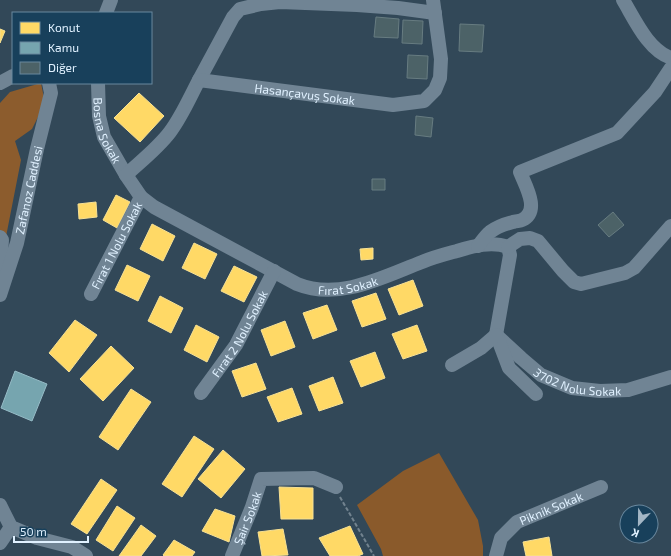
<svg xmlns="http://www.w3.org/2000/svg" width="671" height="556" viewBox="0 0 671 556" font-family="'Exo 2',sans-serif">
<rect width="100%" height="100%" fill="#324858"/>
<path fill="#8a5a2b" d="M439,453L478,520L483,546V556H383L381,549L357,505L403,471Z"/>
<path fill="#8c5c2d" d="M41,83L45,103L32,129L15,141L21,160L3,252L0,262V103L10,92Z"/>
<path fill="#ffd966" stroke="#f6e094" d="M0,29L5,31L0,43Z
M139,93L164,116L140,142L114,118Z
M116,195L130,202L117,228L103,220Z
M96,202L97,217L79,219L78,204Z
M152,224L175,236L163,261L140,249Z
M194,243L217,254L205,279L182,268Z
M373,248V259L361,260L360,249Z
M127,265L150,276L138,301L115,290Z
M234,266L257,277L244,302L221,291Z
M413,280L423,306L399,315L388,289Z
M376,293L386,319L362,327L352,301Z
M160,296L183,308L171,333L148,321Z
M327,305L337,330L313,339L303,313Z
M75,320L97,335L69,372L49,353Z
M285,321L295,347L271,356L261,330Z
M196,325L219,337L207,362L184,350Z
M417,325L427,351L403,359L392,334Z
M111,346L134,368L103,401L80,379Z
M375,352L385,378L361,387L350,361Z
M256,363L266,389L242,397L232,371Z
M333,377L343,403L319,411L309,386Z
M292,388L302,414L278,422L267,397Z
M131,389L151,402L118,450L99,437Z
M194,436L214,449L182,497L162,484Z
M223,450L245,469L221,498L198,479Z
M101,479L117,490L87,534L71,524Z
M279,487L313,488V519H281Z
M117,506L135,518L113,551L96,540Z
M215,509L235,516L229,542L202,531Z
M141,525L156,536L141,556H119Z
M350,526L363,554L358,556H330L319,538Z
M283,529L288,555L262,556L258,532Z
M549,537L552,556H526L523,542Z
M174,540L195,552L192,556H164L163,555Z"/>
<path fill="#76a5af" stroke="#96bcc7" d="M15,371L47,384L32,421L1,408Z"/>
<path fill="#4c6267" stroke="#677c81" d="M376,17L399,19L398,38L374,37Z
M403,20L423,21L422,44L402,43Z
M460,24L484,25L482,52L459,51Z
M408,55L428,56L427,79L407,78Z
M416,116L433,118L431,137L415,135Z
M372,179H385V190H372Z
M613,212L624,225L609,237L598,225Z"/>
<g fill="none" stroke-linecap="round" stroke-linejoin="round">
<path stroke="#72838f" stroke-width="2" stroke-dasharray="4 2" stroke-linecap="butt" d="M340,497L374,556"/>
<g stroke="#708494" stroke-width="14">
<path d="M623,0C635,20 648,50 671,58"/>
<path d="M106,13L111,0"/>
<path d="M199,80L233,17L240,9L261,4L280,2L357,5L398,8L435,13"/>
<path d="M0,83L13,76"/>
<path id="s1" d="M98,83L99,116L104,137L126,175L141,197L154,207L297,284C339,301 383,277 422,262C434,257 446,254 457,251C473,246 492,241 508,247L510,255L496,335"/>
<path id="s2" d="M126,175C141,161 158,148 170,132C182,116 190,97 199,80L393,105L424,101L435,90L440,78L441,59L433,0"/>
<path d="M0,237L2,240L0,268"/>
<path d="M478,246C482,241 486,235 490,232C497,227 505,224 513,222C516,221 520,221 522,220C541,211 525,185 520,172L617,133L655,92L671,68"/>
<path d="M508,247L520,239L530,238L538,241L563,271L574,282L581,284L625,273L634,268L671,226"/>
<path id="s3" d="M91,294L141,197"/>
<path id="s4" d="M0,295L17,243L37,149L51,93L49,83"/>
<path id="s5" d="M496,335L521,358L541,375L572,388L600,391L628,390L671,377"/>
<path d="M498,339L509,368L536,394"/>
<path d="M452,365L481,348L496,335"/>
<path id="s6" d="M201,393L236,345L274,271"/>
<path d="M0,505L11,527L37,538L72,547L86,556"/>
<path d="M0,543L11,527"/>
<path id="s7" d="M232,556L252,507L261,479L314,478L336,487"/>
<path id="s8" d="M496,556L501,538L517,522L601,487"/>
</g>
</g>
<g text-anchor="middle" dominant-baseline="central" stroke-width="4" stroke-linejoin="round" paint-order="stroke">
<g font-size="12" fill="#e0f1ff" stroke="#18405b">
<text stroke="none"><textPath href="#s2" startOffset="228">Hasançavuş Sokak</textPath></text>
<text stroke="none"><textPath href="#s1" startOffset="49">Bosna Sokak</textPath></text>
<text stroke="none"><textPath href="#s4" startOffset="109">Zafanoz Caddesi</textPath></text>
<text stroke="none"><textPath href="#s3" startOffset="55">Fırat 1 Nolu Sokak</textPath></text>
<text stroke="none"><textPath href="#s1" startOffset="356">Fırat Sokak</textPath></text>
<text stroke="none"><textPath href="#s6" startOffset="71">Fırat 2 Nolu Sokak</textPath></text>
<text stroke="none"><textPath href="#s5" startOffset="98">3702 Nolu Sokak</textPath></text>
<text stroke="none"><textPath href="#s8" startOffset="78">Piknik Sokak</textPath></text>
<text stroke="none"><textPath href="#s7" startOffset="41">Şair Sokak</textPath></text>
</g>
</g>
<rect x="12" y="12" width="140" height="72" fill="#18405b" stroke="#68879d"/>
<rect x="20" y="22" width="20" height="12" fill="#ffd966" stroke="#68879d"/>
<text x="48" y="32" font-size="12" fill="#e0f1ff">Konut</text>
<rect x="20" y="42" width="20" height="12" fill="#76a5af" stroke="#68879d"/>
<text x="48" y="52" font-size="12" fill="#e0f1ff">Kamu</text>
<rect x="20" y="62" width="20" height="12" fill="#4c6267" stroke="#68879d"/>
<text x="48" y="72" font-size="12" fill="#e0f1ff">Diğer</text>
<g transform="translate(639 524) rotate(202)"><circle r="19" fill="#18405b" stroke="#68879d"/>
<path d="M0-3L7 15L0 10L-7 15Z" fill="#a3b6c5"/>
<text y="-6" font-size="11" font-weight="bold" text-anchor="middle" fill="#e0f1ff">K</text>
</g>
<path d="M14 536v6h74v-6" fill="none" stroke="#e0f1ff" stroke-width="2"/>
<text x="20" y="536" font-size="12" fill="#e0f1ff" stroke="#18405b" stroke-width="3" paint-order="stroke">50 m</text>
</svg>
